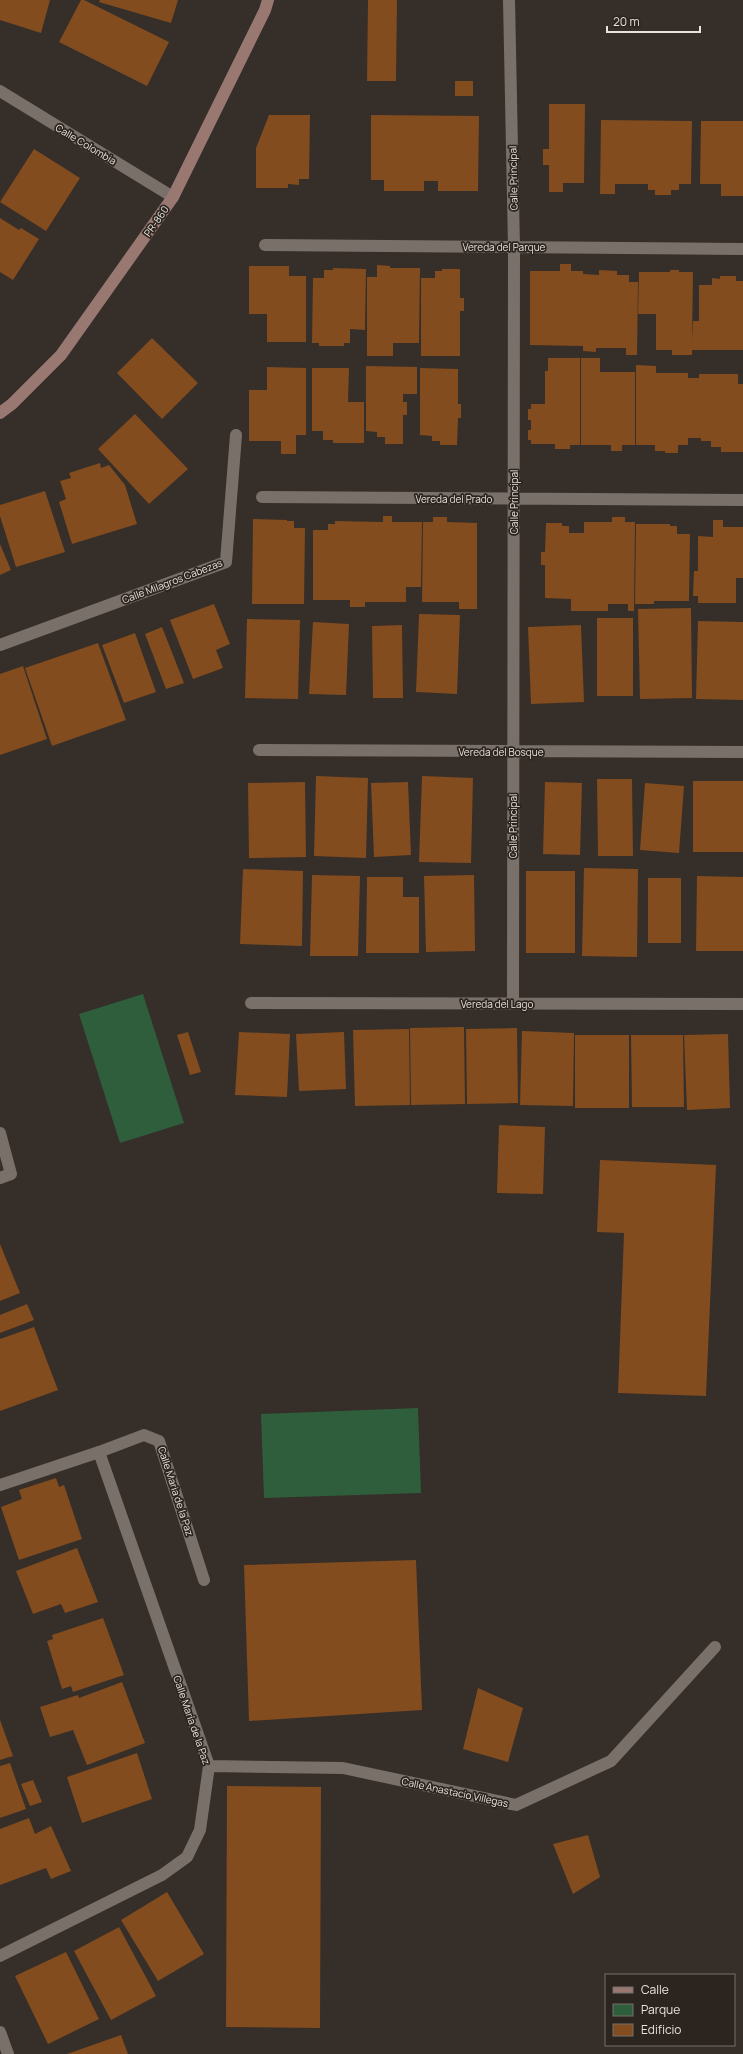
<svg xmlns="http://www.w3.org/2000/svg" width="743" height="2054" viewBox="0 0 743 2054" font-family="Manrope,sans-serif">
<rect width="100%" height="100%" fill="#362e28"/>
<path fill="#2f5e3c" d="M143,994L184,1123L120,1143L79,1014Z
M418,1408L421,1493L264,1498L261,1414Z"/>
<path fill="#824c1f" d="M0,0H50L41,33L0,20Z
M81,0H84L169,42L147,86L59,42Z
M100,0H178L171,23L99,2Z
M368,0H397L396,81H367Z
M455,81H473V96H455Z
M549,104H585L584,183H563V192H549V165H543V149H549Z
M269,115H310L309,179H299V185L288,184V188H256V148Z
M371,115L479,116L478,191H438V181H424V191H384V180H371Z
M601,120L692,121L691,184H679V190H671V195H655V190H648V184H615V194H600Z
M701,121H743V196H721V184H700Z
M34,149L80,178L46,231L0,202Z
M0,218L19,230L21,228L39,239L13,280L0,272Z
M560,264H571V271H583V274L599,275V270L617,271V275H629V282H638L637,355H626V348H596V352L583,351V346L530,345V271H560Z
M377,265L390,266V268H420L419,343H393V356H367V277H377Z
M249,266H289V276H306V342H267V314H249Z
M333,268L366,269L365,330L350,329V343H344V346H319V343H312L313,278H324V270H333Z
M442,269H460V298H464V311H460V356H421V278H435V271H442Z
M670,270H679V272H693L692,341L693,321H699V285H712V278L720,279V276H736V281H743V350H692V355H672V350H656V314H638L639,272H670Z
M152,338L198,383L162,419L117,373Z
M548,358H580V445H570V449H555V444H531V440H528V430H531V420H528V409H531V404H545V371H548Z
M581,358H600V372H635V445H622V451H611V445H581Z
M636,365L656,366V373H688V378H699V374H738V384H743V452H721V447H711V441H701V438H688V445H678V453H665V451H655V445H636Z
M366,366L417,367V394H403V402H407V415H403V444H385V437H377V432L366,431Z
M267,367L306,368V435H296V454H281V441H249V390H267Z
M312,368H349L348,402H364V443H333V440H323V431H312Z
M420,368L458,369V404H461V418H458L457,445H440V441H432V436L420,435Z
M135,414L188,469L149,504L98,449Z
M100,463L101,468L109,465L125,485L137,524L72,544L59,502L66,499L60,481L71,478L69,473Z
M45,491L65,552L16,567L0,516V505Z
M383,516H392V522H422L421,587H406V602H365V607H350V600H313V530H328V524H335V521L383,522Z
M433,517H447V522L477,523V609H459V602H422L423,522H433Z
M612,517H625V522H635L634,611H628V604H608V611H571V599L545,598V565H541V552H545L546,523H562V526H569V533H584V522H612Z
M253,519L287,520V521H294V528H305L304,604H252Z
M713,520H723V527H743V578H736V603H698V596H693L694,571H698V536L713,537Z
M636,524H670V526H677V534H690L689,601H654V604H635Z
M0,544L11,570L0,575Z
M214,604L230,644L216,650L223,668L193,679L170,620Z
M691,608L692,698L640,699L638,609Z
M419,614L460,615L457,694L416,692Z
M597,618H633V696H597Z
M247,619L300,620L298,699L245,698Z
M698,621L743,622V700L696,699Z
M313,622L349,624L346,695L309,694Z
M402,625L403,698H373L372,626Z
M581,625L584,702L531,704L528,627Z
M162,627L184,683L166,689L145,634Z
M135,633L156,692L124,703L102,645Z
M98,643L126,720L52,746L25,668Z
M23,666L47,739L0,755V674Z
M316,776L368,778L366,858L314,856Z
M422,776L473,778L471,863L419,862Z
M597,779H632L633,856H598Z
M693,781H743V852H693Z
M305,782L306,857L249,858L248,783Z
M408,782L411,855L374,857L371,783Z
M545,782L582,783L580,855L543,854Z
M645,783L684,786L679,853L640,850Z
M584,868L638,869L637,957L582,956Z
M243,869L303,871L302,946L240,944Z
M526,871H575V953H526Z
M312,875L360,876L358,956H310Z
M474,875L475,951L426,952L424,876Z
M697,876L743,877V951H696Z
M367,877H403V897H419V953H366Z
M648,878H681V943H648Z
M464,1027L465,1104L411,1105L410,1028Z
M517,1028L518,1103L467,1104L466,1029Z
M409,1029L410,1105L355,1106L353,1030Z
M522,1031L574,1033L573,1106L520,1105Z
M188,1032L201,1072L190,1075L177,1035Z
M239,1032L290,1034L287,1097L235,1095Z
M344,1032L346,1089L299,1091L296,1034Z
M728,1034L730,1108L687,1110L684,1035Z
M575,1035H629V1108H575Z
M631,1035H683L684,1107H632Z
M499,1125L545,1127L543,1194L497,1193Z
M600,1160L716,1165L706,1396L618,1393L624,1233L597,1232Z
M0,1244L20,1293L0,1301Z
M27,1304L34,1320L0,1333V1315Z
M34,1327L58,1390L0,1411V1339Z
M56,1478L59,1487L64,1485L82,1539L19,1560L1,1507L22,1499L19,1490Z
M77,1548L98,1602L65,1613L61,1604L33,1614L16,1571Z
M416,1560L422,1710L249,1721L244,1565Z
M103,1618L124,1675L73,1692L71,1686L62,1689L47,1641L53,1639L52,1635Z
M122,1682L145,1743L87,1765L73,1730L50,1737L40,1707L78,1695L79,1698Z
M478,1688L523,1708L508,1762L463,1749Z
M0,1720L13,1756L0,1760Z
M137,1753L152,1799L82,1823L67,1777Z
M10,1763L26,1809L0,1818V1766Z
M33,1780L42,1802L30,1806L21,1784Z
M227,1786L321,1787L320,2028L226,2027Z
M29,1818L35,1834L51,1826L71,1871L51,1879L46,1868L0,1885V1829Z
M588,1835L600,1877L573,1894L553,1844Z
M167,1892L204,1954L158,1981L121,1920Z
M119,1927L156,1996L111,2020L74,1951Z
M66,1952L99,2019L48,2044L15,1976Z
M121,2035L128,2054H67Z"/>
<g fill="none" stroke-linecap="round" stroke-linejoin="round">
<path stroke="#7a706a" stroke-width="12" d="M99,1452L144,1435L159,1441L204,1580"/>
<path stroke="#7a706a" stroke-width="12" d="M509,0L514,247L513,1004
M0,91L173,197
M265,245L743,249
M262,497L743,500
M0,645L226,562L236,435
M259,750L743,752
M251,1003L743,1004
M0,1133L11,1174L0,1178
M0,1485L99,1452L209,1766L200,1830L187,1857L162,1875L0,1956
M209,1766L343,1768L516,1805L611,1761L715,1647
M0,2032L8,2054"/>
<path stroke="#997872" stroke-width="12" d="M0,413L12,404L61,355L173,197L265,10L268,0"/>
</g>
<g text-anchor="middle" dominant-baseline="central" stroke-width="3.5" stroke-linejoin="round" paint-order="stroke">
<g font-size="10" fill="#e8e3df" stroke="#2c241e">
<text transform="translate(86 144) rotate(31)">Calle Colombia</text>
<text transform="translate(513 178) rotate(-91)">Calle Principal</text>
<text transform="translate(156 221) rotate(-55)">PR-860</text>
<text x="504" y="247">Vereda del Parque</text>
<text x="454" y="499">Vereda del Prado</text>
<text transform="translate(514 502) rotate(-90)">Calle Principal</text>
<text transform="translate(172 581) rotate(-21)">Calle Milagros Cabezas</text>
<text x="501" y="752">Vereda del Bosque</text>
<text transform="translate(513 826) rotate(-90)">Calle Principal</text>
<text x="497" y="1004">Vereda del Lago</text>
<text transform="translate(176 1491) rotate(72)">Calle Maria de la Paz</text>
<text transform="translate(192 1720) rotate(71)">Calle María de la Paz</text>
<text transform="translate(455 1792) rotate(12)">Calle Anastacio Villegas</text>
</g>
</g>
<rect x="605" y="1974" width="130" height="72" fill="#2c241e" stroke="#77706b"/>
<rect x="613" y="1987" width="20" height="6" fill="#997872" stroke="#77706b"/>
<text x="641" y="1994" font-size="12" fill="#e8e3df">Calle</text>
<rect x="613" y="2004" width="20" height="12" fill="#2f5e3c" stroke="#77706b"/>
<text x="641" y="2014" font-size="12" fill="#e8e3df">Parque</text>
<rect x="613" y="2024" width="20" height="12" fill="#824c1f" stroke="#77706b"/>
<text x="641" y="2034" font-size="12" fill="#e8e3df">Edificio</text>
<path d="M607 26v6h93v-6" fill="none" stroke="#e8e3df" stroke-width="2"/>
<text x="613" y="26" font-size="12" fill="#e8e3df" stroke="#2c241e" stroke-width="3" paint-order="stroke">20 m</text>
</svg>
